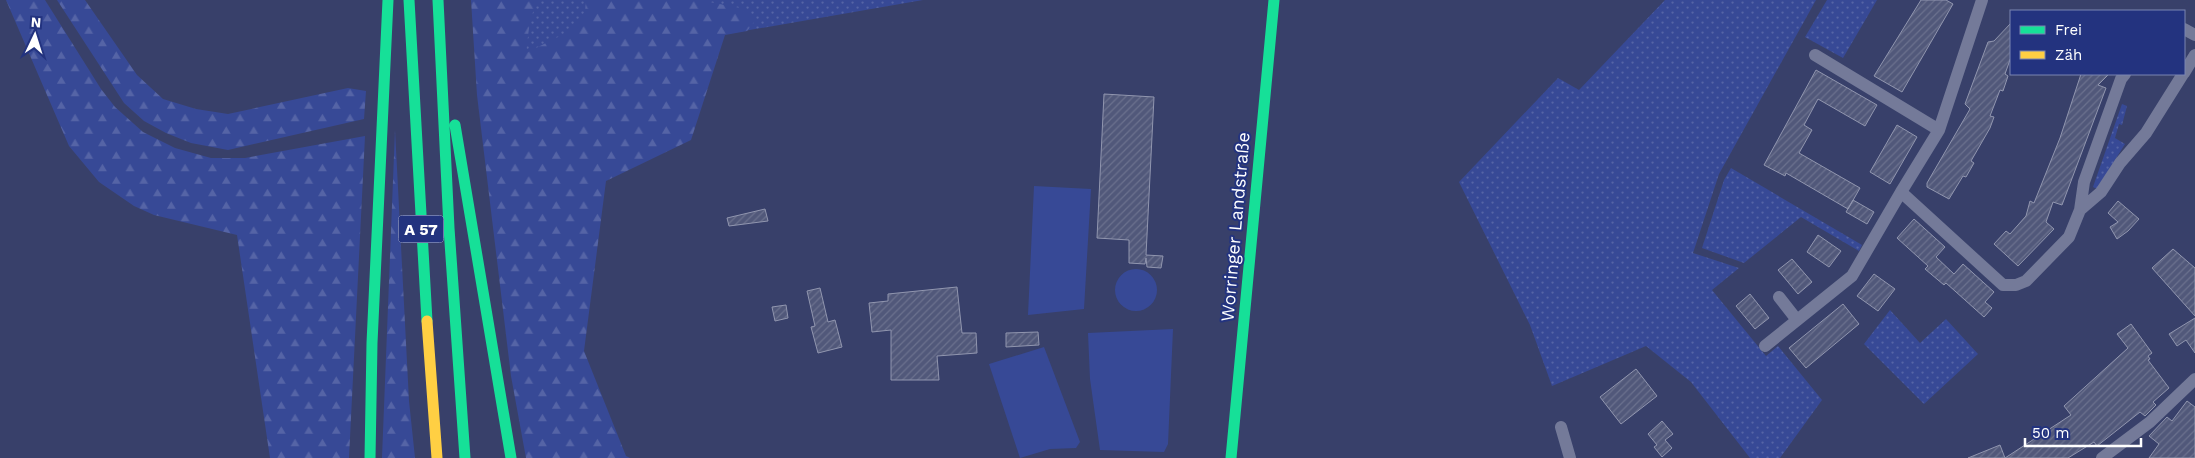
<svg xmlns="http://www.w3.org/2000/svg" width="2195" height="458" viewBox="0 0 2195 458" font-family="'Work Sans',sans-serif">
<defs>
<pattern id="grass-dots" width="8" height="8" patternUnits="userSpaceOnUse" patternTransform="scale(1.25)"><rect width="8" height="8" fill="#374996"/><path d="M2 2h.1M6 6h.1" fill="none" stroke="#5564a6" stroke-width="1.8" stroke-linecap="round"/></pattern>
<pattern id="forest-firs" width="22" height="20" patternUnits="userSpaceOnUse" patternTransform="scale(1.25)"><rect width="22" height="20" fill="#374996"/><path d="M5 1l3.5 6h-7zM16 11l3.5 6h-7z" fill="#5564a6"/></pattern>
<pattern id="building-hatch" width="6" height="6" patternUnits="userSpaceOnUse" patternTransform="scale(1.25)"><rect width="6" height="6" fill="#51587a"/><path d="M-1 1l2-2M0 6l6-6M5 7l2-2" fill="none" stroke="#6b718e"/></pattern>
</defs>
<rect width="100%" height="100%" fill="#38406a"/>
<path fill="url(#grass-dots)" d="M495,0H923L497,74Z
M1665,0H1816L1719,174L1693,253L1739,268L1712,290L1766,356L1778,346L1822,400L1780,458H1750L1691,382L1646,346L1552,386L1530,325L1459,182L1558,78L1579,90Z
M1827,0H1877L1843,58L1805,37Z
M2122,104L2127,106L2122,125L2119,124L2115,138L2125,144L2097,189L2093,187Z
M1731,168L1862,245L1859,251L1801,217L1744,263L1702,248L1724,180Z
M1890,310L1920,343L1946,319L1978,354L1924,404L1864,344Z"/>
<path fill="url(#forest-firs)" d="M6,0H45L101,89L115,107L143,132L175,148L211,158H245L365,136L349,458H270L237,235L154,215L134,206L99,182L69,146Z
M57,0H85L137,75L163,99L196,109L228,114L348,88L366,91L364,119L228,150L191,143L166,133L144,121L124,103Z
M471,0H536L529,28L526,53L566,33L585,12L586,0H699L740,8L755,21L747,31L725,35L691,140L606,181L584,351L626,456L630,458H526L511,376L477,95Z
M395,130L409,401L415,458H382Z"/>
<path fill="#374996" d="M1034,186L1091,189L1084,309L1028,315Z
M1115 290a21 21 0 1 1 42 0a21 21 0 1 1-42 0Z
M1173,329L1168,444L1164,452L1100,450L1090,379L1088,333Z
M1044,347L1080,442L1076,448L1050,449L1020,458L989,364Z"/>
<path fill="url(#building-hatch)" stroke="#9196af" d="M1921,0H1946L1953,4L1902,92L1874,76Z
M2011,23V57L2005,74L2008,76L2003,91L2000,90L1990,116L1994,117L1990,128L1971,161L1974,163L1966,177L1963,176L1949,199L1927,187V183L1970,109L1965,104L1988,42L1994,41Z
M1816,70L1877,105L1865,126L1818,99L1804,125L1812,130L1799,153L1860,188L1848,209L1786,173L1785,176L1764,165Z
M2081,74H2109L2098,85L2106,88L2062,205L2053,202L2046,222L2054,229L2018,266L1994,244L2006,231L2010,234L2026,216L2030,201L2034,203L2060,138Z
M1104,94L1154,97L1146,255L1163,256L1161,268L1147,267L1146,258L1145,264L1129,263V240L1097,238Z
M1897,125L1917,137L1890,184L1870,172Z
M1853,200L1874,212L1867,224L1846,212Z
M2118,201L2139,219L2128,231L2117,239L2110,227L2118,222L2108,213Z
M765,209L768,221L729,226L727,218Z
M1914,219L1945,247L1936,257L1954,274L1963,264L1994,292L1985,302L1992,308L1984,317L1946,283L1944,285L1925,269L1928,266L1897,238Z
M1818,235L1841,251L1829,267L1807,252Z
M2173,249L2195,268V316L2152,268Z
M1792,259L1812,282L1798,294L1778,270Z
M1874,274L1895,289L1878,311L1857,296Z
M957,287L962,333H976L977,353L937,356L939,380H891V330L872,332L869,303L888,301V294Z
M820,288L828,322L835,320L842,347L818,353L811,327L815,326L807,291Z
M1750,294L1769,318L1755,329L1736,306Z
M1843,304L1859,324L1806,368L1789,348Z
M786,305L788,318L775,321L772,307Z
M2195,318V353L2186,340L2177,346L2169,334Z
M2131,324L2152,353L2148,356L2150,359L2148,360L2169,388L2153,402L2156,405L2145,416L2140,412L2097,446L2094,442L2068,458H1968L2000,445L2005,458L2071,415L2064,406L2128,348L2117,334Z
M1038,332L1039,345L1006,347V333Z
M1636,369L1657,396L1621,424L1600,397Z
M2187,401L2195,407V458H2149L2159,444L2149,436L2167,417L2172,421Z
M1662,421L1673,434L1665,440L1672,448L1662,457L1654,447L1657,445L1648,434Z"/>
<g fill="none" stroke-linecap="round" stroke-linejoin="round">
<path stroke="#747a99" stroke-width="12" d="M2184,29L2195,35
M1815,55L1939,130L1982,0
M2184,73L2195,55
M1939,130L1901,192L2003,285H2016L2026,281L2069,237L2080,210L2084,182L2121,79L2125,74
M2080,210L2101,192L2120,163L2146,133L2183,74
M1779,297L1797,320
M1765,346L1852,276L1901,192
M1561,427L1570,458
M2102,458L2150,422L2195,379"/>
<path stroke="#16e098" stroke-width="11" d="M409,0L427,321
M438,0L449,228L465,458
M455,125L511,458
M370,458L372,343L388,0
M1231,458L1274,0"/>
<path stroke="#ffcf43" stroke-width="11" d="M427,321L437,458"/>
</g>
<g text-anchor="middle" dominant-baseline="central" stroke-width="4" stroke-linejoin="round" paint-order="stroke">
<rect fill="#23337f" stroke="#bdc2d9" stroke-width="1" x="398.5" y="215.5" width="45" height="27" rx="4"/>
<g font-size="16" font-weight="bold" fill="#fff">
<text x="421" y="229">A 57</text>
</g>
<g font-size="18" fill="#fff" stroke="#23337f">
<text transform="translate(1235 227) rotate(-85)">Worringer Landstraße</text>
</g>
</g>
<rect x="2010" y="10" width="175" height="65" fill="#23337f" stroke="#7b85b2"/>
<rect x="2020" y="26" width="25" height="8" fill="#16e098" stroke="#7b85b2"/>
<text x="2055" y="35" font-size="15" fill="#ffffff">Frei</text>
<rect x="2020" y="51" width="25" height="8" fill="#ffcf43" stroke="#7b85b2"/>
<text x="2055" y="60" font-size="15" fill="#ffffff">Zäh</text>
<g transform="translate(35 35) rotate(4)" stroke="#23337f" stroke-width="4" paint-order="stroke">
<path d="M0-4L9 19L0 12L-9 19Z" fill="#ffffff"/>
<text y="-8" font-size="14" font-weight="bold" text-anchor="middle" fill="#ffffff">N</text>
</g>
<path d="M2025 438v8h116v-8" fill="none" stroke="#ffffff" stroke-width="2.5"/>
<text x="2032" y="438" font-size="15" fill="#ffffff" stroke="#23337f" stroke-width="4" paint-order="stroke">50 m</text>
</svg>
